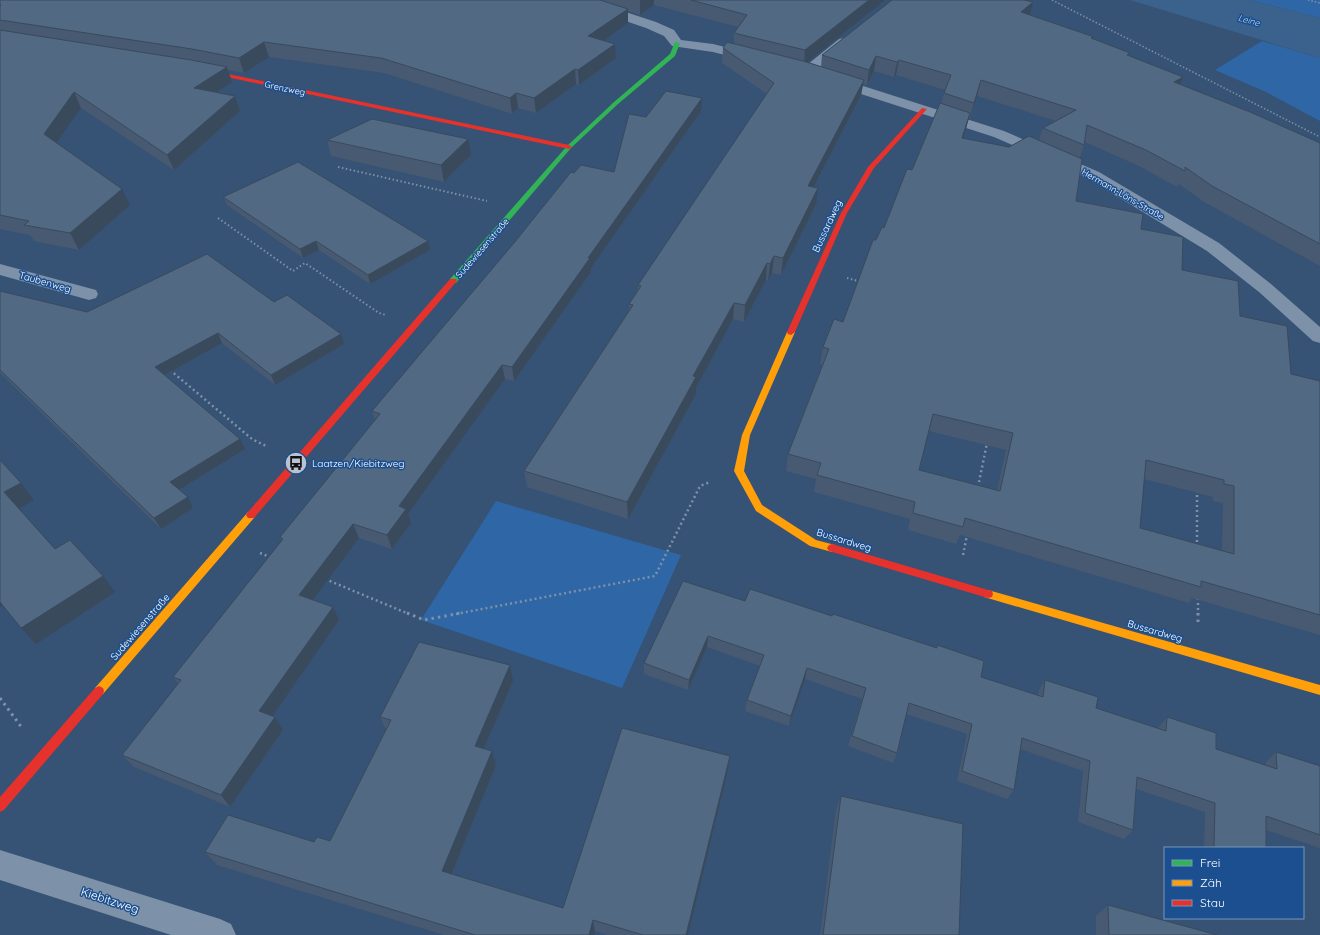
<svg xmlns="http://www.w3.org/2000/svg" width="1320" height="935" viewBox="0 0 1320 935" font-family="Quicksand,sans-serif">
<rect width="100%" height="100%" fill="#365274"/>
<path fill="#2f66a5" d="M1250,0H1320V18Z
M1262,41L1320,58V121L1266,92L1215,70Z
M496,501L681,555L622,688L421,620Z"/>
<path fill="#3b618d" d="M1130,0H1250L1320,18V58Z"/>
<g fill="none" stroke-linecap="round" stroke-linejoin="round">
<path stroke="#7d92a8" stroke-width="1.5" stroke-dasharray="1.5 2" stroke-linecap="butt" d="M1052,0L1320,137
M1308,0L1320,3"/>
<path stroke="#7d92a8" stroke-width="2" stroke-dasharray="1.5 2.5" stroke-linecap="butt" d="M338,167L487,201
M218,218L293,271L305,263L379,313L386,315
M847,278L862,282"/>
<path stroke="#7d92a8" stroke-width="2.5" stroke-dasharray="2 3" stroke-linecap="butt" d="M170,370L252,439L268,447
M978,487L987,443
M1197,490V547
M260,553L272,558
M963,555L967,535
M325,579L409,614
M1198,598V614
M456,614L655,576L700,486L710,482"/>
<path stroke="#7d92a8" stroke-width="3" stroke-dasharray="2.5 4" stroke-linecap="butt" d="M407,613L424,620L461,613
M1198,613V623
M0,698L22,728"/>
<path fill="#7d92a8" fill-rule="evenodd" d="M571,0H589L656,22L674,30L681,40L713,44L757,55L759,58L757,61L752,62L713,52L672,46L664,36L646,28L573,3Z
M844,38L849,39L851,42L849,45L812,75L807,76L802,75L800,72L802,69L839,39Z
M835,77L1004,131L1099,172L1219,243L1271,284L1320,327V343L1313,341L1259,292L1207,251L1087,178L994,137L830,84L828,81L830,78Z
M0,264L96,290L98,294L96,298L89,300L0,275Z
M0,850L220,919L231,924L236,935H171L0,880Z"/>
<path fill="#30b455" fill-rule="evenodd" d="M675,42L680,43L675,56L618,104L571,148L456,283H450V279L567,146L614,102L670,54Z"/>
<path fill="#ff9f0a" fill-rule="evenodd" d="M791,329L795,332L750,435L744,471L762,505L816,540L835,545L837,548L835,551L832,552L810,546L756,511L734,471L742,435L787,332Z
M251,511L254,512L256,515L254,518L103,694L99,696L95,694L94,691L95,688L248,512Z
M988,590L1320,685V695L984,597L983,594L984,591Z"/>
<path fill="#e5322d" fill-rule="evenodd" d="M200,68L569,145L572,147L569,149L198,71V69Z
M922,108L927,109L874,168L847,213L795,332L791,335L788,334L787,332L841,213L868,167Z
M450,279H456L457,281L254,518H248L246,515L248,512Z
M832,544L988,590L992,591L993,594L992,597L988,598L829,551L827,548L829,545Z
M99,686L103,688L104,691L103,694L4,810L0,812V797L95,688Z"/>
</g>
<path fill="#475a72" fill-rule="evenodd" d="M0,0H885L807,62L821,67L822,55L1030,15L1094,37L1093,39L1129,56L1180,84L1320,143V266L1204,202L1179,184L1177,187L1139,166L1085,142L1084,145L1080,158L1076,201L1141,229L1182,270L1240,316L1291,374L1320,381V635L1192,598L1189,603L960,535L956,544L908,530L910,519L814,492L816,479L786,471L788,454L822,365L820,364L823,347L843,322L876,240L884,228L912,170L941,104L945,90L896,75L894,77L874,71L867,85L863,84L861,95L814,187L816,204L781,275L772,273L768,280H766L744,322L733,319L696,388V394L628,519L527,487L524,471L629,311V304L638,290V285L767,94L722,63L723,48L734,44V33L738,27L654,5L640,15L628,11V23L604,40L615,44L616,58L579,85L576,84L536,113L518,108L512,114L384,73L269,57L244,73L228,70L232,82L216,92L235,96L240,111L174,170L81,108L56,143L130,205L79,250L34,241L30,235L0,229ZM977,96L1056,121L1043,128L1039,140L1009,147L963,139L969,118H970ZM929,431L1006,450L997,490L919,470ZM1144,479L1213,497V501L1223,503L1222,551L1140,528Z
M701,111L591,268V272L514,381L505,379L408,514L411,523L392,549L359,538L312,600L333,607L339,620L272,716L275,717L283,730L230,807L134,767L122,755L178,684L173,677L282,541L280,537L375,420L372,411L574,173L614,172L646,117Z
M327,140L471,155L444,182L331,156Z
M223,197L430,250L370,284L319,250L303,258L227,205Z
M0,291L87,312L274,302L344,344L275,385L222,343L165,375L245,449L180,490L193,508L161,529L0,373Z
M745,601L832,616L936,648L937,645L981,677L1038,695L1039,690L1045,680L1096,708L1158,729V728L1167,717L1216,749L1266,766V762L1276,752L1320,766V848L1266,830V848H1204L1205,812L1136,789L1133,830L1124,839L1078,822L1083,771L1020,749L1014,790L1007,799L957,781L967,734L906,714L897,753L893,763L848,746L862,699L805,679L789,726L745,711L747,700L760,666L707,647L688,690L644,674V663Z
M513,681L484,749L492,751L496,765L452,874L563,908L730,756L728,770L688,935H607L595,931L594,935H444L217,865L205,852L330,841L386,730L380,717Z
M841,796L959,935H820L836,809Z
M1108,905L1217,935H1096V916Z"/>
<path fill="#394a5c" d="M640,0H654V5L640,15Z
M869,0H885L804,65L805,50Z
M1033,2L1029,17L1021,12Z
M628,9V23L589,51L588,36Z
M264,42L269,57L244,73L239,58Z
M615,44L616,58L579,85L578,70Z
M876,56L874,71L867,85L869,70Z
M899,60L896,75L894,77L897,62Z
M227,67L232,82L200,103L194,88Z
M575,69L576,84L536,113L534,98Z
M1183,77L1177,92L1174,82Z
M864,80L861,95L806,202L808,186Z
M981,80L977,96L970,118L974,103Z
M74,92L81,108L52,149L44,134Z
M516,93L518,108L512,114L510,98Z
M235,96L240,111L174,170L167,155Z
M702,98L701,111L591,268V272L514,381L512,367L588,258Z
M970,113L966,129L958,155L962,138Z
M468,139L471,155L444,182L441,165Z
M818,188L816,204L781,275L783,258Z
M122,189L130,205L79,250L70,233Z
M316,241L319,250L303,258L300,249Z
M428,241L430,250L370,284L368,275Z
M774,256L772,273L768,280L770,264Z
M767,263L766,280L744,322L745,305Z
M734,303L733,319L696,388V394L628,519L627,502L693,376Z
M218,333L222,343L161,377L155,367Z
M341,334L344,344L275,385L271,375Z
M502,365L505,379L408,514L411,523L392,549L387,535L399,506Z
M240,439L245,449L176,492L170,482Z
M21,483L34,500L18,509L4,492Z
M188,497L193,508L161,529L154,518Z
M353,524L359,538L306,609L299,595Z
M103,576L115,592L36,644L21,628Z
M0,600L4,605L0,607Z
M333,607L339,620L267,724L259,711Z
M708,636L707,647L688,690L689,680Z
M510,665L513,681L479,760L475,746Z
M807,668L805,679L789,726L791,716Z
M275,717L283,730L230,807L221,795Z
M492,751L496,765L448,883L442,871Z
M730,756L728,770L688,935H686Z
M593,920L595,931L594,935H589Z"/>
<path fill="#526984" stroke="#394a5c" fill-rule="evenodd" d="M0,0H600L628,9L588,36L615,44L578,70L575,69L534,98L516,93L510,98L381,58L264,42L239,58L192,49L0,20V6L1,5H0Z
M691,0H869L805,50L734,33L747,15Z
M892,0H1024L1033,2L1021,12L1094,37L1091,38L1130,53L1127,55L1183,77L1174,82L1250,112L1320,143V244L1212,186L1185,167V171L1146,150L1087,125L1084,145L1043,128L1076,110L981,80L974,103L944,93L951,75L899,60L897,62L876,56L869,70L822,55Z
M0,30L191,60L227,67L194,88L235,96L167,155L74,92L44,134L122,189L70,233L24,225L29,221L0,215Z
M727,42L803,61L864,80L808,186L818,188L783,258L774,256L770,264L767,263L745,305L734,303L693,376L696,377L627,502L524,471L633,305L629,304L641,286L638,285L774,83L723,48Z
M666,91L702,98L588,258H590L512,367L502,365L399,506L406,509L387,535L353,524L299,595L333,607L259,711L275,717L221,795L122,755L181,680L173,677L283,539L280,537L380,414L372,411L514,243L571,172L574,173L581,165L614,172L629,114L646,117Z
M940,103L970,113L962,138L1009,147L1029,136L1082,159L1076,201L1143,214L1141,229L1183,237L1182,270L1238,281L1240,316L1287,326L1291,374L1320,381V615L1201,581V587L965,518L963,527L913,513L915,502L817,475L821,463L788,454L829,349L823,347L834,319L843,322L873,240H876L882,227L884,228L907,169L912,170ZM933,414L1013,433L1000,491L919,470ZM1146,460L1224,480V484L1234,486V554L1140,528Z
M372,119L468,139L441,165L327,140Z
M298,162L428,241L368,275L316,241L300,249L223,197Z
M207,254L274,302L287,295L341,334L271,375L218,333L155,367L240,439L170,482L188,497L154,518L0,370V291L87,312Z
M0,460L21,483L4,492L55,549L70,540L103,576L21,628L0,602Z
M683,581L745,601L750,589L832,616L833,614L937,648V645L984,661L981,677L1043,697L1045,680L1098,697L1096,708L1166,731L1167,717L1216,733V749L1277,769L1276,752L1320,766V835L1266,816V848H1214L1215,803L1137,777L1133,830L1085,813L1090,761L1022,738L1014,790L962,771L972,724L909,703L897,753L852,736L866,688L807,668L791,716L747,700L764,655L708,636L689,680L644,663Z
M419,642L510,665L475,746L492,751L442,871L563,908L622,728L730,756L686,935H643L593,920L589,935H475L205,852L228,815L314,842L317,837L330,841L391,720L380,717Z
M841,796L963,824L959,935H823Z
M1108,905L1217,935H1109Z"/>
<defs>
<g id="bus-disc" transform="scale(1.15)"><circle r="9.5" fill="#b9c2ce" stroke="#1b4f8f"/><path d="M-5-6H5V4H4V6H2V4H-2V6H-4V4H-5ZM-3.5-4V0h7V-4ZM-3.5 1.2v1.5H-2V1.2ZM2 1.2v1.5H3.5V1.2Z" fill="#111"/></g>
</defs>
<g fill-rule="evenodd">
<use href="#bus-disc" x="296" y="463"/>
</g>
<g text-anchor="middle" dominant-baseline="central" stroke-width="3" stroke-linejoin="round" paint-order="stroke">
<g font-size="9" font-style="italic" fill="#b5d3f5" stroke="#1b4f8f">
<text transform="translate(1249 20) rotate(15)">Leine</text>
</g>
<g font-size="9" fill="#fff" stroke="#1b4f8f">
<text transform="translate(285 88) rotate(12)">Grenzweg</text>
<text transform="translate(1123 194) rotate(30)">Hermann-Löns-Straße</text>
<text transform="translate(482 248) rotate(-49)">Sudewiesenstraße</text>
</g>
<g font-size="10" fill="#fff" stroke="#1b4f8f">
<text transform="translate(827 226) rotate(-65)">Bussardweg</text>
<text transform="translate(45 282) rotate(16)">Taubenweg</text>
<text transform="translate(844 540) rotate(17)">Bussardweg</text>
<text transform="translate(140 627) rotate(-49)">Sudewiesenstraße</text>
<text transform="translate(1155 631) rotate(16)">Bussardweg</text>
</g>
<g font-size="10" fill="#fff" stroke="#1b4f8f" text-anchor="start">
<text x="312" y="463">Laatzen/Kiebitzweg</text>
</g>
<g font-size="12" fill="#fff" stroke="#1b4f8f">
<text transform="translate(110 900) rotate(18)">Kiebitzweg</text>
</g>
</g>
<rect x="1164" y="847" width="140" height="72" fill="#1b4f8f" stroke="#7695bc"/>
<rect x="1172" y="860" width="20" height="6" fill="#30b455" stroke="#7695bc"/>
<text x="1200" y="867" font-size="12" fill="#ffffff">Frei</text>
<rect x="1172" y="880" width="20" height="6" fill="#ff9f0a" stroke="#7695bc"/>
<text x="1200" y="887" font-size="12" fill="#ffffff">Zäh</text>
<rect x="1172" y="900" width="20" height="6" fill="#e5322d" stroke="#7695bc"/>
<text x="1200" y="907" font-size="12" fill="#ffffff">Stau</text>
</svg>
